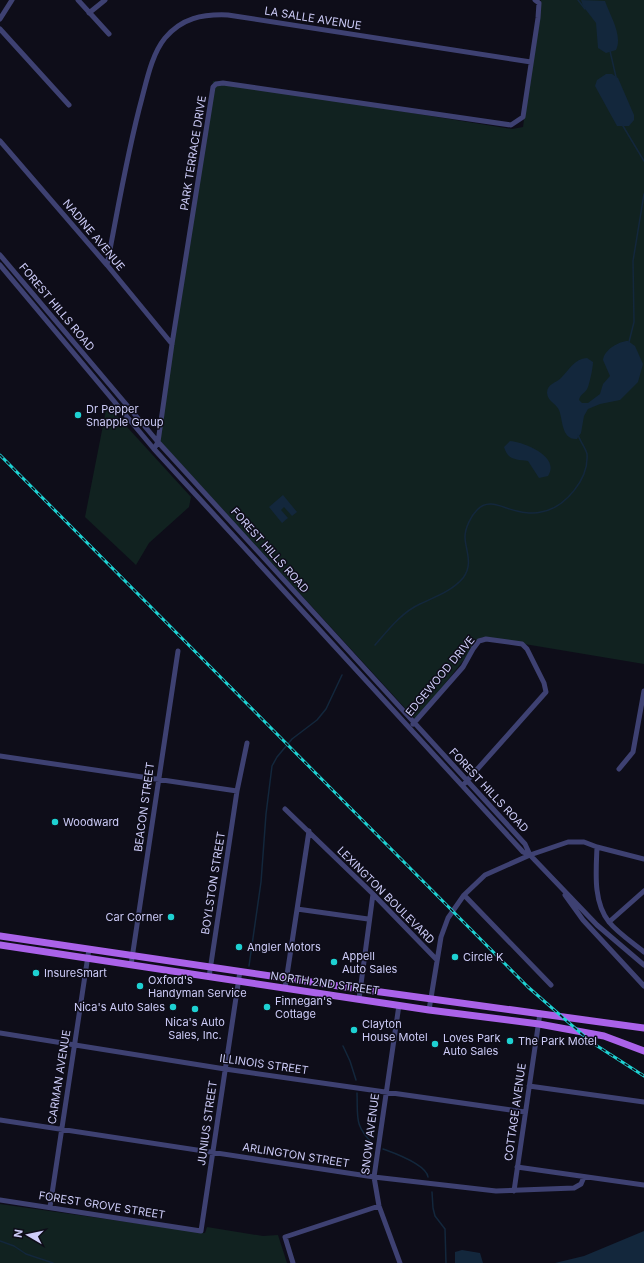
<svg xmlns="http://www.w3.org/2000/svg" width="644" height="1263" viewBox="0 0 644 1263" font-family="Inter,sans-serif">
<rect width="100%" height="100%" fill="#0e0d19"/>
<path fill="#112220" d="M541,0H644V664L482,637L416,720L159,440L213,81L512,129L523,127Z
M107,405L191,497L189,507L149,543L136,565L85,517Z
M0,1204L205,1233L207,1227L263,1236L278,1235L287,1263H0Z"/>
<path fill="#13273c" d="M581,0L605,1C610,16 623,35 616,50L606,53L598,48L596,23L583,6Z
M606,74H612L618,78L634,115V120L629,126H617L595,86L597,80Z
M628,341L635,346L643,364L638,382L620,400L600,404L588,409L584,416L581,433L577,439C561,440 563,419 559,410C556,403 548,402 547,393C547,384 556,383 561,378C570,369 574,359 587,358L593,362C593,368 590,381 588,387C586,393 580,394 579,400L582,403H588L600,394L603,384L610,376L603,360C604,350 619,341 628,341Z
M510,441C523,442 561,456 548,476L539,478L528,461C517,459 508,461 504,447Z
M283,495L297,512L292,516L284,507L281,510L288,518L282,523L269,507Z
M644,1231V1263H555L584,1256Z
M462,1250L480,1253L483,1263H455V1252Z"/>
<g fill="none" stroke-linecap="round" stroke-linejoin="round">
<path stroke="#13273c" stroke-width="1.5" d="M578,0L585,9
M610,51L616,77
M623,126L644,161
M629,342L634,322L633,261L644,194
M375,645C388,630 402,612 420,604C435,597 452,591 463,578C474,564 465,549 465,537C465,528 471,516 477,510C489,497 504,509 517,511C523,513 535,514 541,512C565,508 589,479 587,454C586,449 580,441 578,435
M249,966L261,882L266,814L272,766L277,757L292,739L317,720L326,709L342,675
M343,1046L350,1061L356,1080
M357,1093C358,1118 354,1125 373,1144
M383,1149C394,1153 426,1164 428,1177
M432,1192L433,1208L435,1216L445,1229L446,1263
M0,1241L14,1246L26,1254L53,1263"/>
<path stroke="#3e4172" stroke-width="5" d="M78,0L109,34
M89,13L105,0
M0,19L12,0
M0,29L69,105
M0,141L107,265L172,344
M0,255L158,442L525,844L530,855L597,925L644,965
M0,265L154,449L523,852L530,855
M107,265C118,209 127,153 142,98C147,79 152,54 165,38C182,18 202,14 228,15L531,62
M154,449L158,442L172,344L213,87L216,84L223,83L511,125L523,117L538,18L539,3L535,0
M413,724L463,667L473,649L479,641L486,639L522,644L527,649L544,683L546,692L465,783
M0,756L237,791
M619,769L633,752L644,691
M285,809L373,894L436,959
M597,847C596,872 593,902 609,922C618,933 633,943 644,952
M464,895L551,985
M565,895L583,920L644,986
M297,909L368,919
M609,922L644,891
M131,965L178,651
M209,977L237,791L247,743
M285,988L309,831
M359,999L373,894
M399,1005L374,1177L379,1206L400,1263
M429,1010L441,937L448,918L464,895L485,875L530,855L568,842H584L597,847L644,859
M0,1033L225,1069L525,1112
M529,1086L644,1102
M0,1120L374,1177L496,1191L574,1188L581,1184L584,1177
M517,1167L644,1185
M514,1191L540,1013
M0,1200L201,1231L240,971
M50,1207L89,949
M293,1263L285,1237L379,1206"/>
<path stroke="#aa62e9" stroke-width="7" d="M0,936L359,989L644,1028
M0,945L429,1010L539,1024L604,1036L644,1051"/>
<g stroke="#1ed1d2" stroke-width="3">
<path id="rail" d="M0,455L528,987L591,1042L644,1076"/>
</g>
<use href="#rail" stroke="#0e0d19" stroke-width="1.5" stroke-dasharray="4.5" stroke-linecap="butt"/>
</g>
<g fill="#1ed1d2" stroke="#0e0d19" stroke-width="1.5">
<circle cx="78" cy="415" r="4"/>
<circle cx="55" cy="822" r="4"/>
<circle cx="171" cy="917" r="4"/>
<circle cx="239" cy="947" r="4"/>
<circle cx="455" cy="957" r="4"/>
<circle cx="334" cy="962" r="4"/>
<circle cx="36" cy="973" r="4"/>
<circle cx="140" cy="986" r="4"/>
<circle cx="173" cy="1007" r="4"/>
<circle cx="267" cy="1007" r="4"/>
<circle cx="195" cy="1009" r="4"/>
<circle cx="354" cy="1030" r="4"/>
<circle cx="510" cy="1041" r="4"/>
<circle cx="435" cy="1044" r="4"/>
</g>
<g text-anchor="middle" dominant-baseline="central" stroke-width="3" stroke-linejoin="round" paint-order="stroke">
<g font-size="11" fill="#cdccf8" stroke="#0e0d19">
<text transform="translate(313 18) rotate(9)">LA SALLE AVENUE</text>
<text transform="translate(193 153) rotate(-81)">PARK TERRACE DRIVE</text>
<text transform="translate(94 235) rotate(50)">NADINE AVENUE</text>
<text transform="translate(57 307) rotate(50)">FOREST HILLS ROAD</text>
<text transform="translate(270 550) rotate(48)">FOREST HILLS ROAD</text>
<text transform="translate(440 676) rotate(-50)">EDGEWOOD DRIVE</text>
<text transform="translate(489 790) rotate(47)">FOREST HILLS ROAD</text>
<text transform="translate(144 807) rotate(-82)">BEACON STREET</text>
<text transform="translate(213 883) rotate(-81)">BOYLSTON STREET</text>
<text transform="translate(386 895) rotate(45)">LEXINGTON BOULEVARD</text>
<text transform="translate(325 983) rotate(8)">NORTH 2ND STREET</text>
<text transform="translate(264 1064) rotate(8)">ILLINOIS STREET</text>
<text transform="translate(59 1077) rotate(-81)">CARMAN AVENUE</text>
<text transform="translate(515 1112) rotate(-82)">COTTAGE AVENUE</text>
<text transform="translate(207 1123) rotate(-82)">JUNIUS STREET</text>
<text transform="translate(370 1134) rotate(-83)">SNOW AVENUE</text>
<text transform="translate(296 1155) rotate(9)">ARLINGTON STREET</text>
<text transform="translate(102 1205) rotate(9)">FOREST GROVE STREET</text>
</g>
<g font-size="11" fill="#cdccf8" stroke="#0e0d19" text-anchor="start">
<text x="86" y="409">Dr Pepper<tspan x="86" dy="13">Snapple Group</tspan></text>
<text x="63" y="822">Woodward</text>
<text x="163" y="917" text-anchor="end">Car Corner</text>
<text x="247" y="947">Angler Motors</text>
<text x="342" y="956">Appell<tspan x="342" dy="13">Auto Sales</tspan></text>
<text x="463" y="957">Circle K</text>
<text x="44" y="973">InsureSmart</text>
<text x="148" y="980">Oxford's<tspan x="148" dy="13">Handyman Service</tspan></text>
<text x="275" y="1001">Finnegan's<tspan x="275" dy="13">Cottage</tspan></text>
<text x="165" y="1007" text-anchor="end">Nica's Auto Sales</text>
<text x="195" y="1022" text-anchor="middle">Nica's Auto<tspan x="195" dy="13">Sales, Inc.</tspan></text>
<text x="362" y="1024">Clayton<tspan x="362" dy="13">House Motel</tspan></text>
<text x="443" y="1038">Loves Park<tspan x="443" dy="13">Auto Sales</tspan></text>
<text x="518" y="1041">The Park Motel</text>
</g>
</g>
<g transform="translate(28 1235) rotate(279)" stroke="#0e0d19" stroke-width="3" paint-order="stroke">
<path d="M0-3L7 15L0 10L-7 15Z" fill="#cdccf8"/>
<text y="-6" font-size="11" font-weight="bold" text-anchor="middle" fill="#cdccf8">N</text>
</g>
</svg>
